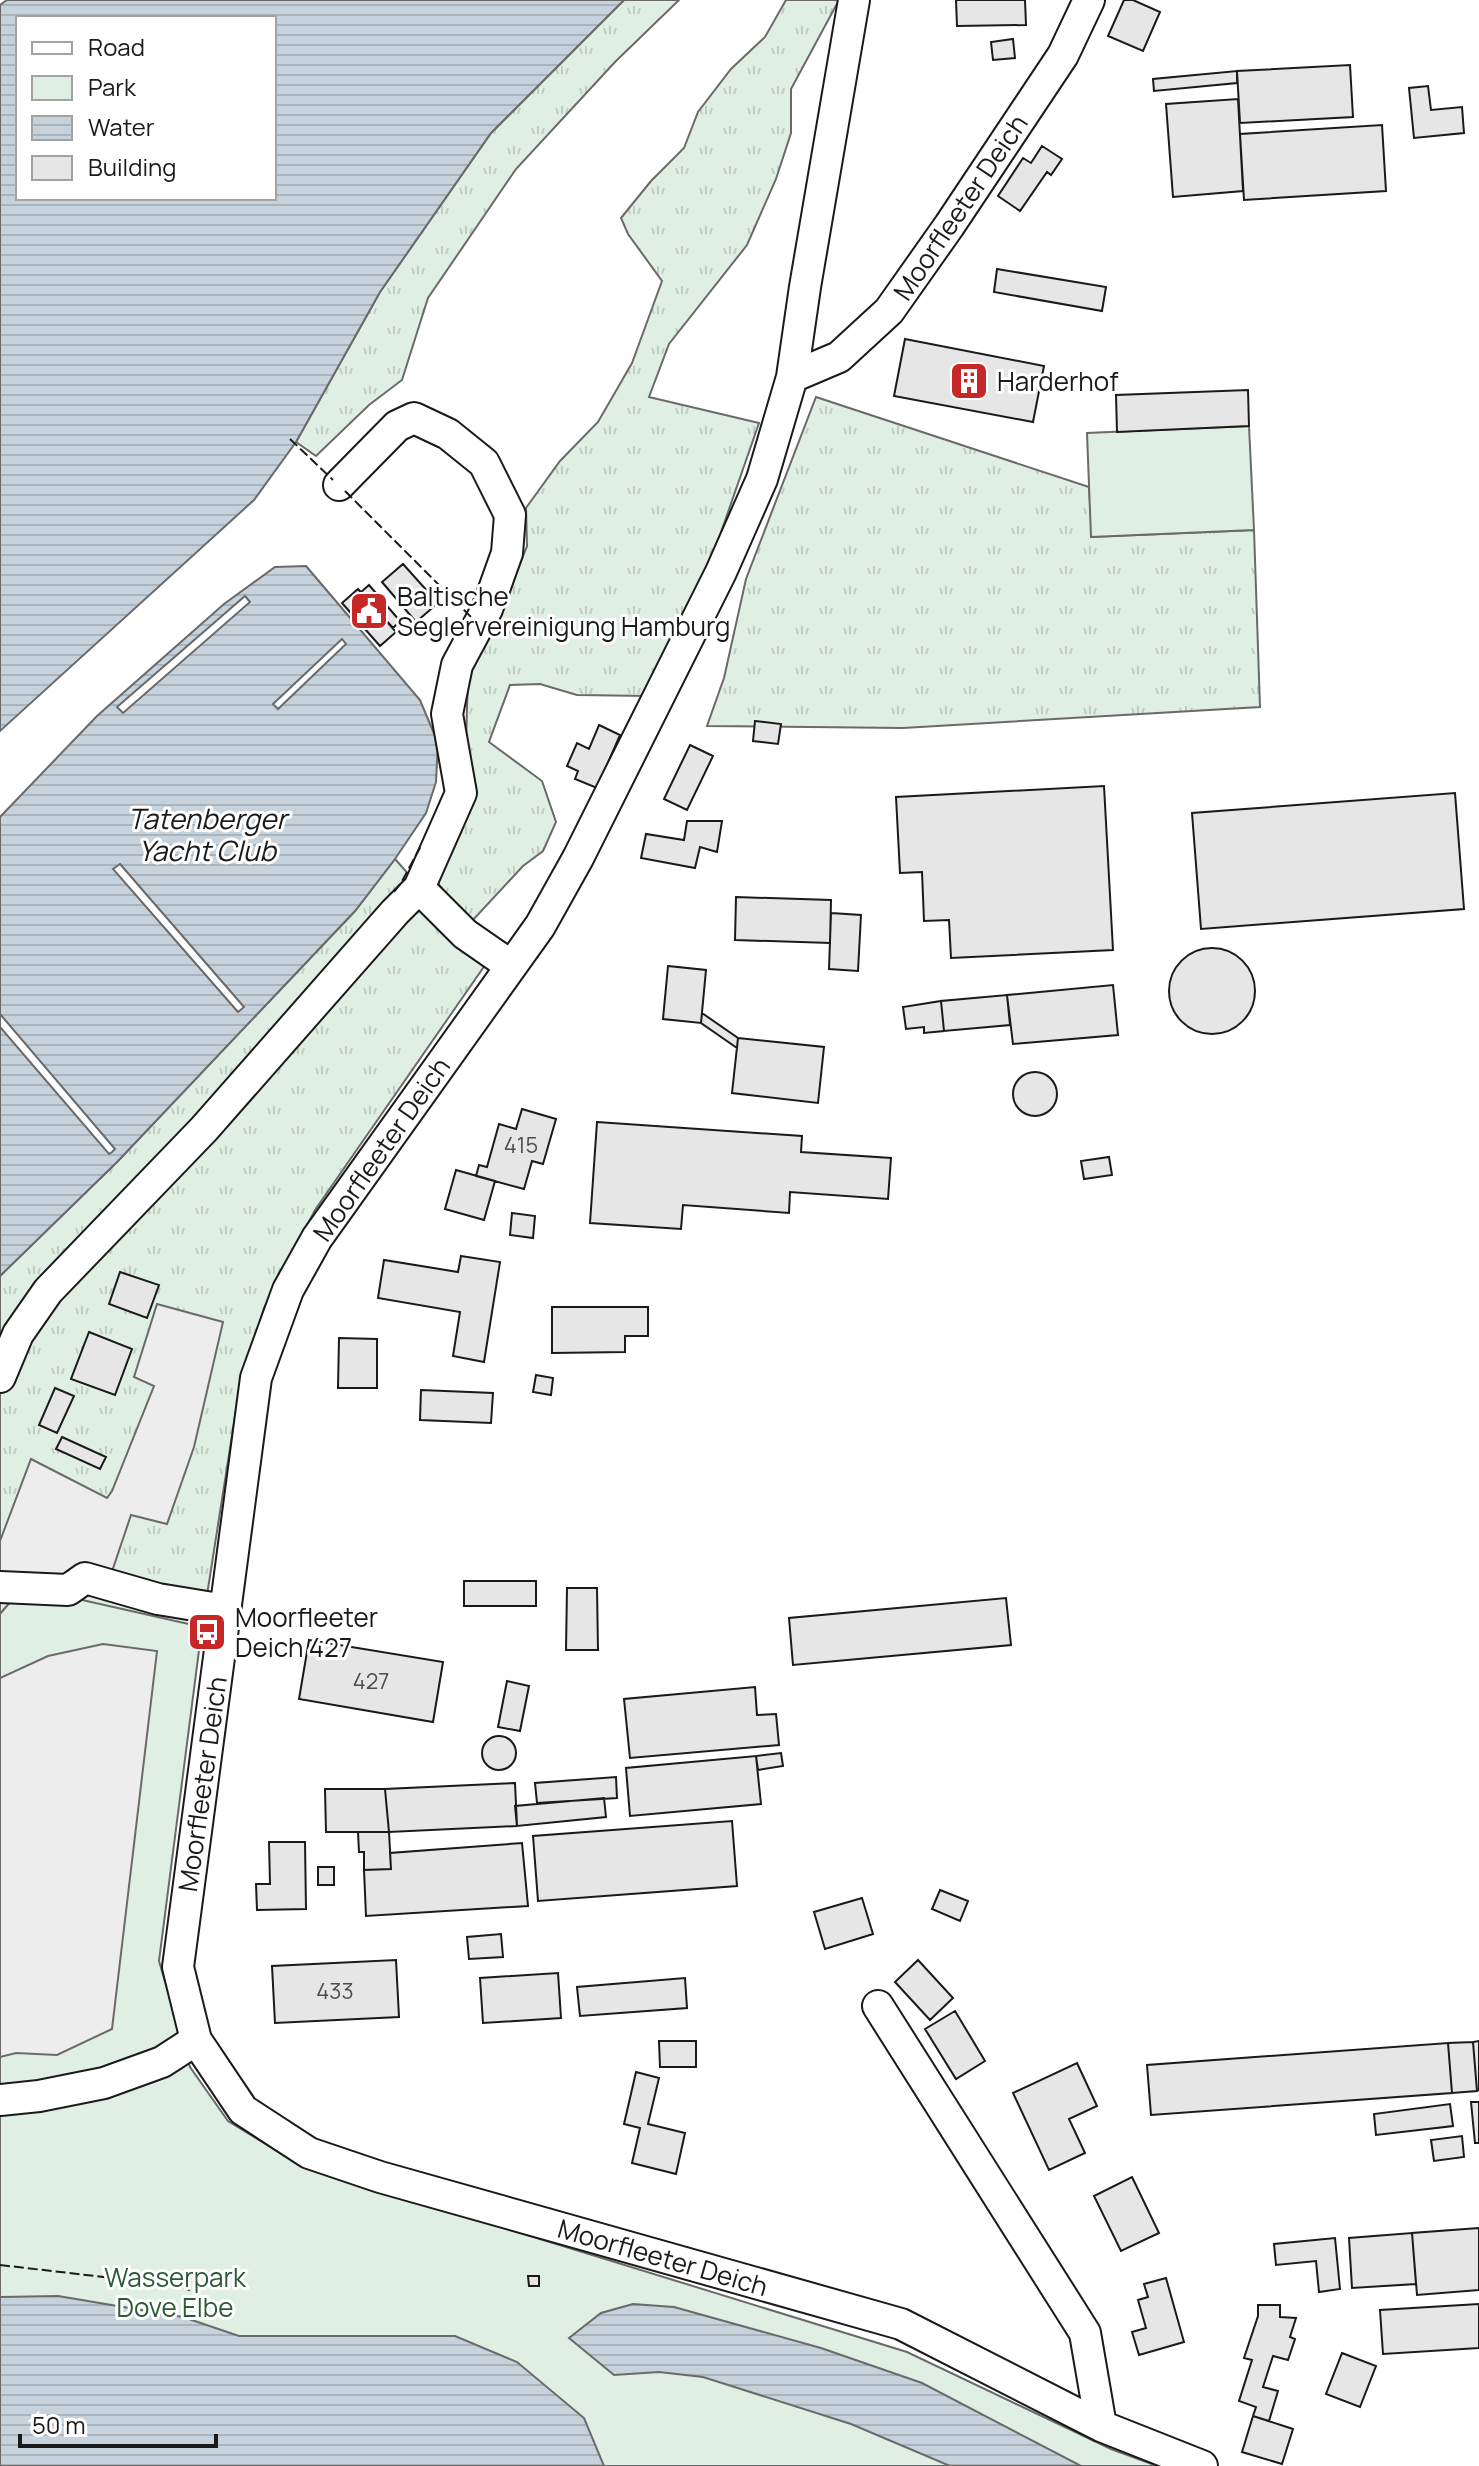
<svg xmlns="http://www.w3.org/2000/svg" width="1479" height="2466" viewBox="0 0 1479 2466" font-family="Manrope,sans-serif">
<defs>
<pattern id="grass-tufts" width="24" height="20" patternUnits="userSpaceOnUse" patternTransform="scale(2)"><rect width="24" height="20" fill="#e0efe3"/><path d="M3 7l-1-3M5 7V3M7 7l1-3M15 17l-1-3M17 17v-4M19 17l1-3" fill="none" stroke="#c0ccc2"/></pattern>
<pattern id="water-rules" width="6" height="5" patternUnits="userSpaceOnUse" patternTransform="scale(2)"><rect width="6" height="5" fill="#c6d2dc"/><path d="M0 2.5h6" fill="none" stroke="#aab4bc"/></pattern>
</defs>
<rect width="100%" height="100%" fill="#fff"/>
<path fill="url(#grass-tufts)" stroke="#6a6a6a" stroke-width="2" d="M624,0H679L615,62L516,169L428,298L402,380L369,405L316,456L296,442L380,292L491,133Z
M786,0H839L791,89V133L776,179L747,245L669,344L649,397L759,423L710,564L648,696L577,695L540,684L510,685L489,742L542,781L556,822L543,851L523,866L473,920L451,903L438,883L464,808L468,676L507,597L527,546L526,508L560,461L598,422L632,363L662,281L628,234L621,218L651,181L684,148L698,112L731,69L765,37Z
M816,397L1089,487L1092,537L1254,530L1260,707L903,728L707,726L724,678L746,579Z
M395,859L411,877L499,945L315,1210L264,1308L239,1391L202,1627L157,1651L16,1595L0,1614V1276L117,1162L355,911Z"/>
<path fill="#e0efe3" stroke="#6a6a6a" stroke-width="2" d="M1249,426L1254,530L1091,537L1087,433Z
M16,1595L69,1597L202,1627L159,1961L190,2067L228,2121L300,2165L907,2352L1111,2449L1157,2466H0V1614Z"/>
<path fill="#ededed" stroke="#6a6a6a" stroke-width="2" d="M157,1304L223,1322L194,1447L167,1524L131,1515L103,1598L68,1590L0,1587V1541L31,1459L107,1498L112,1491L154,1386L134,1377Z
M103,1644L157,1651L112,2029L57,2055L16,2053L0,2057V1678L48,1656Z"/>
<path fill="url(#water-rules)" stroke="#6a6a6a" stroke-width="2" fill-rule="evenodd" d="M7,0H624L491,133L380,292L296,442L254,500L0,731V5ZM18,18H274V198H18Z
M306,566L420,700L438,743L436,782L426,813L395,859L355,911L117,1162L0,1276V817L97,716L224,604L275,567Z
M58,2296L183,2317L239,2336H455L517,2362L584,2418L604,2466H0V2297Z
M633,2304L674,2307L821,2348L922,2383L1081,2466H950L851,2424L703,2377L659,2372L614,2375L569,2338L601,2313Z"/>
<path fill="#fff" stroke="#6a6a6a" stroke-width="2" d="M245,596L250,602L123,713L117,707Z
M342,639L346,644L278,709L273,704Z
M120,864L244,1007L238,1012L113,869Z
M0,1014L115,1149L112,1152L109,1154L0,1027Z"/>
<path fill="#e6e6e6" stroke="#1a1a1a" stroke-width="2" d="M956,0H1025L1026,25L957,26Z
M1124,0H1133L1160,12L1143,51L1108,36Z
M1013,39L1015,58L993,60L991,42Z
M1350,65L1353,117L1240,123L1237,71Z
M1237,71V83L1154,91L1153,79Z
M1428,86L1431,110L1462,107L1464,133L1414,138L1409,88Z
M1238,99L1243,191L1173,197L1166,104Z
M1382,125L1386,191L1244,200L1240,134Z
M1042,146L1062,159L1051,175L1047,172L1020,211L998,196L1023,158L1031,163Z
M997,269L1106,287L1102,311L994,292Z
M905,339L1044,366L1033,422L894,396Z
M1248,390L1249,426L1117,432L1116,395Z
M403,564L438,603L416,622L382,582Z
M369,585L400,621L393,628L361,592Z
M358,589L396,632L380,646L342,603Z
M755,721L781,724L778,744L753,741Z
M599,725L620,735L597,788L575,779L578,771L567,766L577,743L589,749Z
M690,745L713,756L687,810L664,799Z
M1104,786L1113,950L951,958L949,920L924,921L922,872L900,873L896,797Z
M1455,793L1464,909L1201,929L1192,813Z
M687,821H722L717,852L700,847L695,868L641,858L646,834L684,840Z
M736,897L831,900L830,943L735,940Z
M831,913L861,915L858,971L829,969Z
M1169 991a43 43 0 1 1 86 0a43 43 0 1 1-86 0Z
M668,966L706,970L701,1023L663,1019Z
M1113,985L1118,1035L1013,1044L1007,995Z
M1007,995L1010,1025L944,1031L941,1001Z
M941,1001L944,1031L924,1033V1027L906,1029L903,1007Z
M702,1013L738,1038L737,1048L701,1023Z
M738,1038L824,1047L818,1103L732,1093Z
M1013 1094a22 22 0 1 1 44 0a22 22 0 1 1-44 0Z
M522,1109L556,1119L543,1164L532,1161L524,1189L476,1176L479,1165L487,1167L499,1124L516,1129Z
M597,1122L802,1136L801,1152L891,1158L888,1199L790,1192L789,1213L683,1205L681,1229L590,1223Z
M1109,1157L1112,1175L1084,1179L1081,1161Z
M456,1170L495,1181L484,1220L445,1209Z
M512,1213L535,1216L533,1238L510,1235Z
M461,1256L500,1262L484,1362L453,1356L460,1312L378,1298L384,1260L458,1272Z
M120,1272L159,1285L147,1318L109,1304Z
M552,1307H648V1336H625V1352L552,1353Z
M89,1332L132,1349L115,1395L71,1379Z
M339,1338L377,1339V1388H338Z
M536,1375L553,1378L551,1395L533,1392Z
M55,1388L74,1396L57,1433L39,1425Z
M421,1390L493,1393L491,1423L420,1420Z
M62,1437L106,1457L100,1469L56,1449Z
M464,1581H536V1606H464Z
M567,1588H597L598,1650H566Z
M1006,1598L1011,1645L793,1665L789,1618Z
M309,1640L443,1662L433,1722L299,1699Z
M507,1681L529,1686L520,1731L498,1727Z
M755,1687L757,1715L776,1714L779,1745L630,1758L624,1699Z
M482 1753a17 17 0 1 1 34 0a17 17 0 1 1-34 0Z
M781,1753L783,1766L758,1770L756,1756Z
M756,1756L761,1804L630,1816L626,1768Z
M616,1777L617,1798L537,1803L535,1783Z
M515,1783L517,1826L389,1832L385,1789Z
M325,1789H385L389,1832H326Z
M604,1798L606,1817L517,1826L515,1806Z
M732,1821L737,1886L538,1901L533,1836Z
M358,1832H389L391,1869L364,1870V1852H359Z
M269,1842H305L306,1909L257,1910L256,1884H270Z
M522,1843L528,1906L366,1916L364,1870L391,1869L390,1853Z
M318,1867H334V1885H318Z
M940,1890L968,1901L960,1921L932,1909Z
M862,1898L873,1934L825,1949L814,1912Z
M501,1934L503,1957L469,1959L467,1937Z
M396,1960L399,2017L275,2023L272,1966Z
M918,1960L953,1998L930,2020L895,1982Z
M558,1973L561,2018L483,2023L480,1978Z
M685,1978L687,2008L580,2016L577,1987Z
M955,2011L985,2061L956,2079L925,2029Z
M659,2041H696V2067H660Z
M1479,2041V2090L1477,2091L1473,2042Z
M1473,2042L1477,2091L1452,2093L1448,2043Z
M1448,2043L1452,2093L1151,2115L1147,2065Z
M1077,2063L1097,2106L1069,2119L1085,2153L1049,2170L1013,2093Z
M636,2072L659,2078L648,2124L685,2133L676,2174L632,2163L640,2128L624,2124Z
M1471,2102H1479V2143H1475Z
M1450,2104L1453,2126L1376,2135L1374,2114Z
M1462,2136L1464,2157L1434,2161L1431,2140Z
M1132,2177L1159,2233L1121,2251L1094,2196Z
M1479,2228V2290L1417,2295L1412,2233Z
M1412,2233L1416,2284L1352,2288L1349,2238Z
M1335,2238L1340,2289L1319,2292L1316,2261L1276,2265L1274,2244Z
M528,2276H539V2286H529Z
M1166,2278L1184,2342L1139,2355L1132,2332L1146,2328L1138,2300L1148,2297L1144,2284Z
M1479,2304V2348L1383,2354L1380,2310Z
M1258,2305H1280V2317L1296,2318L1290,2337L1295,2339L1288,2360L1273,2356L1263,2387L1278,2391L1269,2421L1253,2416L1256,2407L1239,2401L1252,2360L1244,2358L1258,2316Z
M1342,2353L1376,2366L1360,2407L1326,2394Z
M1253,2416L1293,2429L1282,2464L1242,2452Z"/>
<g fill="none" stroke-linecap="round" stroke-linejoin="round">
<g stroke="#1a1a1a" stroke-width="34">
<path id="minor" d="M854,0L805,287L792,377L762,479L721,572L578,858L540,926L317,1238L288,1290L256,1378L178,1967L196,2040L243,2110L309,2153L380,2177L901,2324L1101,2426L1202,2466
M792,377L839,357L889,311L949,226L1063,55L1089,0
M419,888L465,934L511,966
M0,1377L18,1334L48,1291L204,1129L395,912L419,888L461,793L447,714L457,665L487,609L507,553L510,515L484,463L448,434L414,418L397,426L339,485
M0,1587L68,1590L85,1578L158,1599L225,1610
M878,2006L1085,2333L1101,2426
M0,2100L39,2096L104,2083L162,2062L196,2040"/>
</g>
<use href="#minor" stroke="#fff" stroke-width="30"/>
<path stroke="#1a1a1a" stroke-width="2" stroke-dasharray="10 4" stroke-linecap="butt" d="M290,439L333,480
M345,491L471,617L470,618
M394,892L401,883L422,844
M0,2265L181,2286L197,2294"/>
</g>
<defs>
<g id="building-square" transform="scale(2)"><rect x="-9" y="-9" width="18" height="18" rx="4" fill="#c62828" stroke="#fff"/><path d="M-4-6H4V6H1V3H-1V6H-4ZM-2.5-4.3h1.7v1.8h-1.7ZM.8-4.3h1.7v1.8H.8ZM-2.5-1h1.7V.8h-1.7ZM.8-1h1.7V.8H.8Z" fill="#fff"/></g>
<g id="civic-square" transform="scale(2)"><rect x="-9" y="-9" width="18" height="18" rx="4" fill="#c62828" stroke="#fff"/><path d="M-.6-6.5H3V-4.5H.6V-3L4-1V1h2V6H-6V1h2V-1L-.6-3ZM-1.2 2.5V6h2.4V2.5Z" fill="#fff"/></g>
<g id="bus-square" transform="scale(2)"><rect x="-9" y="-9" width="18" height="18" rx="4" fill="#c62828" stroke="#fff"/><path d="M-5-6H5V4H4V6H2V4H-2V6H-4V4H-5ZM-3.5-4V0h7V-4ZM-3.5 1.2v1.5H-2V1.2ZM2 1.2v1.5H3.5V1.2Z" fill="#fff"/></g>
</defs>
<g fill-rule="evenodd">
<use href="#building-square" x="969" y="381"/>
<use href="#civic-square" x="369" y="611"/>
<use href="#bus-square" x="207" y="1632"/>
</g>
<g text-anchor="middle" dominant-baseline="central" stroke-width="6" stroke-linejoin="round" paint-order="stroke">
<g font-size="22" fill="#4d4d4d">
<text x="521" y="1145">415</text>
<text x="371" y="1681">427</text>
<text x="335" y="1991">433</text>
</g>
<g font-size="26" fill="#1a1a1a" stroke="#fff">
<text transform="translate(960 207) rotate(-56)">Moorfleeter Deich</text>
<text transform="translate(381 1149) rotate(-55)">Moorfleeter Deich</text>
<text transform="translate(202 1784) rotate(-82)">Moorfleeter Deich</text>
<text transform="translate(663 2257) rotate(16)">Moorfleeter Deich</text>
</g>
<g font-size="26" fill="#1a1a1a" stroke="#fff" text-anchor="start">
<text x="997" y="381">Harderhof</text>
<text x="397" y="596">Baltische<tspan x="397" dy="30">Seglervereinigung Hamburg</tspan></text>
<text x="235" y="1617">Moorfleeter<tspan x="235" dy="30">Deich 427</tspan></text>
</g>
<g font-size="26" fill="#2b5a34" stroke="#fff">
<text x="175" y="2277">Wasserpark<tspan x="175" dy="30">Dove Elbe</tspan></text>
</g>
<g font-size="28" font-style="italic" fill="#1a1a1a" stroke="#fff">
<text x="207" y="818">Tatenberger<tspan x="207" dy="32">Yacht Club</tspan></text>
</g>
</g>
<rect x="16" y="16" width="260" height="184" fill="#ffffff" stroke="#a3a3a3" stroke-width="2"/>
<rect x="32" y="42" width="40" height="12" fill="#ffffff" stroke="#a3a3a3" stroke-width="2"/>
<text x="88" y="56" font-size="24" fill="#1a1a1a">Road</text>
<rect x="32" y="76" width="40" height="24" fill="#e0efe3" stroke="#a3a3a3" stroke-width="2"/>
<text x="88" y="96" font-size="24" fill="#1a1a1a">Park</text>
<rect x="32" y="116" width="40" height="24" fill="url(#water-rules)" stroke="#a3a3a3" stroke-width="2"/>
<text x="88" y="136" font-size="24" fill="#1a1a1a">Water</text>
<rect x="32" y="156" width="40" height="24" fill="#e6e6e6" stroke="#a3a3a3" stroke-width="2"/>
<text x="88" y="176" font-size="24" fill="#1a1a1a">Building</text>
<path d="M20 2434v12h196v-12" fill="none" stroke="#1a1a1a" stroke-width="4"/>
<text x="32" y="2434" font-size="24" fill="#1a1a1a" stroke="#ffffff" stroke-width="6" paint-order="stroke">50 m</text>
</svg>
